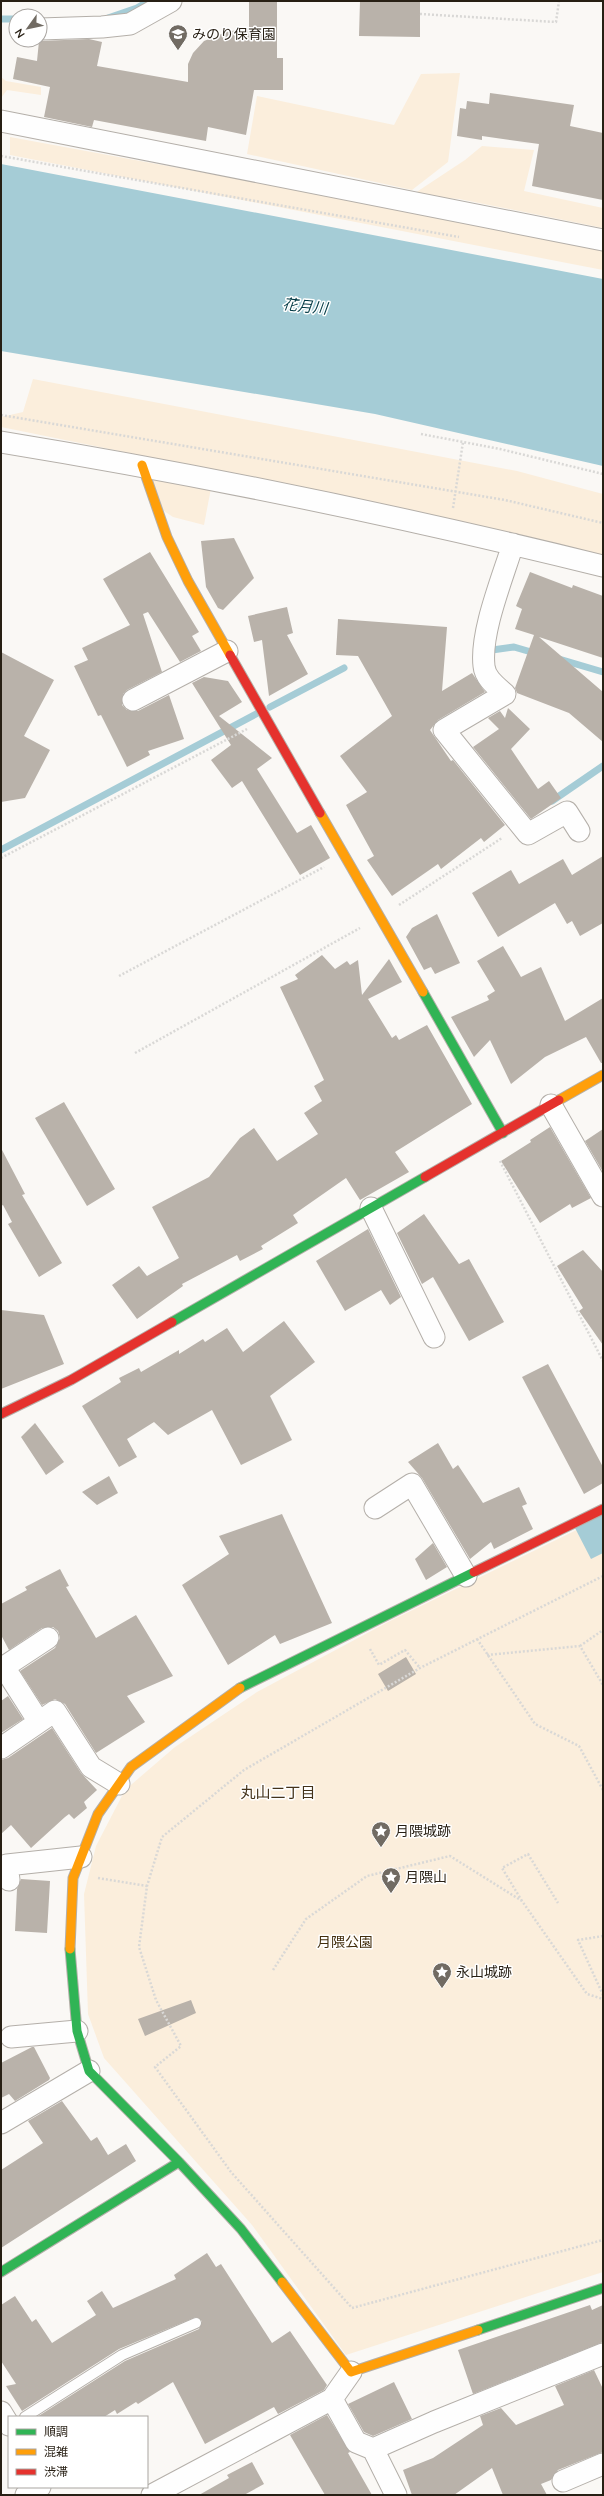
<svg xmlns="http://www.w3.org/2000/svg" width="604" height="2496" viewBox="0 0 604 2496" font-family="Mulish,'Noto Sans JP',sans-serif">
<rect width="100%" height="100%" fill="#faf8f5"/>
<path fill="#fbeedc" d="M460,73L448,162L412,190L247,154L257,96L394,125L421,74Z
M1,77L6,81L41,87V95L7,90L1,98Z
M10,137L603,246V270L10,155Z
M482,146L534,150L524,191L603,208V228L459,199L412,195L465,160Z
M33,379L517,471L603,494V560L272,482L1,427V417L23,412Z
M146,468L212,483L204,525L173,517L161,509Z
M603,1517V2272L346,2355L252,2225L104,2058L88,2014L84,1894L96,1846L125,1790L175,1747L257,1692L388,1622Z"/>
<path fill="#a5ccd6" d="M1,164L603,279V466L375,414L1,351Z
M603,1513V1553L591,1559L575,1528Z"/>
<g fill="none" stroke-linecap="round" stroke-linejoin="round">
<path stroke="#a5ccd6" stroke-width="7" d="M108,18L137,8L149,1
M1,19H16
M485,651L514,647L538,654
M559,659L603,672
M270,707L344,668
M552,801L603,766
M1,850L256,714"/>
</g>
<path fill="#b9b2aa" d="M249,1H277V58H283V90H254L246,135L208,127L206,141L94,120L92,127L44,117L50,87L13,79L17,57L37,61L39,41L89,39L102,42L97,66L188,82V64L193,53L204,41L226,32L249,28Z
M360,1H420V37L359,36Z
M490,93L574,105L570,126L603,133V200L532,186L539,144L482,136V140L457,136L460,108L466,109L467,101L489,104Z
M234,538L254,578L223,610L218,608L206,587L201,541Z
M150,552L199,632L192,636L201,651L180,662L148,612L143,614L162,672L127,690L123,694L122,705L127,710L138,711L169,695L184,739L148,751L150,755L127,767L101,715L98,716L74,666L88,660L82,648L130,625L103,579Z
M530,572L572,588L573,585L603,596V658L539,637L603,692V742L569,713L517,693L515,688L534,635L515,629L522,609L516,606Z
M287,607L293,633L287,635L308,674L269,696L262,640L254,642L248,616Z
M338,619L447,627L442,691L472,673L485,692L438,720L430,730L451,761L453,760L505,825L484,842L481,838L441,869L438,864L392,896L367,860L374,856L346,805L367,792L340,756L392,716L358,656L336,655Z
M1,652L54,680L24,736L50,750L25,798L1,802Z
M204,677L228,681L242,702L219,716L272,758L257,769L297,833L311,825L330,858L300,875L242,781L232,788L211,760L231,745L192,683Z
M508,708L530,729L511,749L538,789L549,781L561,798L531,819L473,747L499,729L488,718L500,711L505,718Z
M603,856V923L580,936L572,921L567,924L555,903L498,937L472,893L511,870L519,884L563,859L572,875Z
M437,914L460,963L435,974L431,967L424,970L406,937L412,928Z
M503,946L521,977L541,967L565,1021L603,998V1063H601L586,1037L545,1057L511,1084L490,1040L474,1057L451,1017L489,1000L487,996L495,991L477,961Z
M322,955L335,969L347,961L350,965L358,960L362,995L389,959L402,982L368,999L392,1038L396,1035L399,1040L427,1025L472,1104L395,1152L409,1172L360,1200L346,1178L293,1215L298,1223L261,1246L263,1249L240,1261L237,1255L182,1284L183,1286L137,1319L112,1285L139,1266L147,1276L179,1258L152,1207L209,1177L240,1138L254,1128L277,1161L318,1134L304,1113L322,1101L314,1086L324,1080L280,987L298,979L295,975Z
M64,1102L115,1189L87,1206L35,1118Z
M550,1127L591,1198L572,1208L570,1204L540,1223L501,1161L531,1142L530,1140Z
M603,1129V1172L585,1141Z
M1,1148L25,1194L22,1195L62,1263L39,1277L8,1224L12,1222L3,1205L1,1206Z
M424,1214L459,1264L469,1259L504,1322L469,1341L433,1277L422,1284L397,1233Z
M368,1229L401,1297L390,1305L381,1290L345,1311L316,1261Z
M583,1250L603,1272V1345L579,1311L583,1308L557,1266Z
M1,1310L44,1315L64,1364L1,1389Z
M284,1321L315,1362L270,1396L292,1440L241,1465L212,1410L168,1435L154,1422L127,1439L137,1457L119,1467L82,1406L121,1382L119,1378L139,1368L141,1372L179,1350V1354L203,1339L205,1342L227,1328L243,1352Z
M548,1364L603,1467V1483L584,1494L522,1377Z
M35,1423L64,1462L46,1475L21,1437Z
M438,1443L453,1469L458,1465L483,1503L519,1487L527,1504L522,1506L533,1529L494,1549L491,1542L470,1559L422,1478L408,1462Z
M109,1476L118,1493L97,1505L82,1492Z
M282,1514L332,1623L280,1644L275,1635L228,1665L182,1585L229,1554L219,1536Z
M433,1543L447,1567L426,1580L415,1559Z
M60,1569L69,1586L66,1587L96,1638L136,1615L173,1676L127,1696L145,1722L96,1753L65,1704L55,1699L42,1705L20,1671L55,1648L60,1638L58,1631L53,1627L42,1628L9,1650L1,1635V1604L27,1590L25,1587Z
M406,1657L416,1674L388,1691L378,1674Z
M8,1696L23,1719L1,1733V1701Z
M52,1728L81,1773L97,1790L84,1802L87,1808L74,1819L69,1814L65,1817L31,1848L11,1825L1,1834V1760L8,1758Z
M21,1879L50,1881L47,1933L15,1931L17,1889Z
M191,2000L196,2013L145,2036L138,2019Z
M32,2047H34L50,2078L49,2080L15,2101L9,2094L1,2098V2063Z
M62,2101L91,2141L97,2137L108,2155L126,2144L136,2161L1,2248V2170L43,2143L28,2121Z
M207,2253L216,2267L221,2264L272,2343L290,2331L327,2385L324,2390L278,2414L274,2407L205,2444L173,2382L138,2404L136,2402L117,2414L115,2410L104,2417H37L125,2361L199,2329L202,2321L196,2317L119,2349L22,2411L6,2386L16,2384L1,2361V2305L15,2296L32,2322L36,2319L52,2343L96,2315L87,2301L102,2291L113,2308L176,2279L174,2275Z
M590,2305L592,2310L603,2305V2342L473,2394L458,2350Z
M594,2370L603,2389V2452L558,2470L551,2480L541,2484L547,2495H503L492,2468L454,2495H412L403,2470L433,2458L483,2425L480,2416L501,2408L516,2425L564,2405L555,2386Z
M394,2382L412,2419L373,2436L364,2432L348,2404Z
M327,2415L350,2452L348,2453L372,2495H325L290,2435Z
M252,2462L264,2484L244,2495H199L229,2478L227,2475Z"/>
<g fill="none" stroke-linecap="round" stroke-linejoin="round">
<g stroke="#b4afa9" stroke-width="12">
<path id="lane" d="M25,2417L122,2355L196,2323"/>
</g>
<g stroke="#b4afa9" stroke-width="23">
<path id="street" d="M40,29L102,27L130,24L171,1
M1,121L603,240
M1,442C203,475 404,517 603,566
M513,544C503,577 480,632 484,666C485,678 496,686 505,694L444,730L528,834L567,812L579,831
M133,700L227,651
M551,1105L603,1196
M371,1208L434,1337
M375,1508L412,1484L466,1576
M39,1722L4,1667L48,1638
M1,1748L55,1711L91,1767L119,1784
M9,1880L7,1865L81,1857
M11,2037L77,2031
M1,2123L89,2071
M332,2399L356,2442L373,2449
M1,2412L9,2425
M563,2481L603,2464
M26,2495L40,2487
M152,2495L332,2399L351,2372
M396,2495L373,2449L434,2422L603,2354"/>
</g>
<g stroke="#b4afa9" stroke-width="11">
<path id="fast" d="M423,992L503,1133
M172,1322L425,1177
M240,1688L474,1572
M70,1949L77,2031L89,2071L179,2162L241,2229L282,2282
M1,2272L179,2162
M478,2330L603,2288"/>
</g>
<g stroke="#b4afa9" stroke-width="11">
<path id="slow" d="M142,465L167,537L188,581L230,655
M320,813L423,992
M559,1100L603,1075
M70,1949L73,1878L98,1814L131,1767L240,1688
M282,2282L351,2372L478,2330"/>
</g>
<g stroke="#b4afa9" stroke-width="11">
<path id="jam" d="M230,655L320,813
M425,1177L559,1100
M1,1414L71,1380L172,1322
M474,1572L603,1509"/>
</g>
<path stroke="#d9d8d6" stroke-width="2.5" stroke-dasharray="2 2" stroke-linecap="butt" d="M420,14L556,22L559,1
M1,156L459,237
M1,415L505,500L603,523
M421,434L500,449L603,474
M453,508L463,442
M1,858L247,729
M399,905L502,838
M119,976L324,867
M135,1053L360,928
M500,1161L603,1361
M603,1576L420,1668L244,1770L162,1837L147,1886L139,1947L156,2000L181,2046L155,2067L231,2172L352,2308L603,2240
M477,1639L535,1724L579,1746L603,1790
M580,1646L603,1630
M370,1649L379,1665L405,1650L420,1668
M487,1655L580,1646L603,1685
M98,1878L147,1886
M522,1901L502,1868L528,1854L558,1903
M603,1936L578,1940L603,1995
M273,1970L306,1919L367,1876L450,1856L522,1901L587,1994L603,1999"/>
<use href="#lane" stroke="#fefefe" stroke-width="10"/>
<use href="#street" stroke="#fefefe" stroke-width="21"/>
<use href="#fast" stroke="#30b455" stroke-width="9"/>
<use href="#slow" stroke="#ff9f0a" stroke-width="9"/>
<use href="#jam" stroke="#e5322d" stroke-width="9"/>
</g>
<defs>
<g id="school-pin" transform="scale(1)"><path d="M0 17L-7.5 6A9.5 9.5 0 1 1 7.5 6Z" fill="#716b63" stroke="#fff"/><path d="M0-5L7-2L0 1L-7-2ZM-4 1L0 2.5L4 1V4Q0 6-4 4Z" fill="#fff"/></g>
<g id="sight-pin" transform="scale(1)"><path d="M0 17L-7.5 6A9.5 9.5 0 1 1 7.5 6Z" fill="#716b63" stroke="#fff"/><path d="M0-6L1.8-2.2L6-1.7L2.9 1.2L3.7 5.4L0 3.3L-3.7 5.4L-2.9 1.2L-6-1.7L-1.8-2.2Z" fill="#fff"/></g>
</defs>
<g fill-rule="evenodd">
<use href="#school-pin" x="178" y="34"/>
<use href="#sight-pin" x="381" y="1831"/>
<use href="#sight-pin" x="391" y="1877"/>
<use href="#sight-pin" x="442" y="1972"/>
</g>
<g text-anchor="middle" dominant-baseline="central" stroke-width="3" stroke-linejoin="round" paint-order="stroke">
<g font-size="14" fill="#271f14" stroke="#fff" text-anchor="start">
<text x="192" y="34">みのり保育園</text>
<text x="395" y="1831">月隈城跡</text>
<text x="405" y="1877">月隈山</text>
<text x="456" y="1972">永山城跡</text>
</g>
<g font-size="14" fill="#432e0d" stroke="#fff">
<text x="345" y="1942">月隈公園</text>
</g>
<g font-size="15" font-style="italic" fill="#023a45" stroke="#fff">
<text transform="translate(305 306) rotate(6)">花月川</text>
</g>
<g font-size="15" fill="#433219" stroke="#fff">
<text x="278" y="1792">丸山二丁目</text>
</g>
</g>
<rect width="604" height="2496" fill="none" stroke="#271f14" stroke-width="4"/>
<rect x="8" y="2416" width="140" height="72" fill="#ffffff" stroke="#a9a5a1"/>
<rect x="16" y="2429" width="20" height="6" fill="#30b455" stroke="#a9a5a1"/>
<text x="44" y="2436" font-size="12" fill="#271f14">順調</text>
<rect x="16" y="2449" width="20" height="6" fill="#ff9f0a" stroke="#a9a5a1"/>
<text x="44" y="2456" font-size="12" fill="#271f14">混雑</text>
<rect x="16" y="2469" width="20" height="6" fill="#e5322d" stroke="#a9a5a1"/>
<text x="44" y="2476" font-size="12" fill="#271f14">渋滞</text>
<g transform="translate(28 28) rotate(237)"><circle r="19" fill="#ffffff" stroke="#a9a5a1"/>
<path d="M0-3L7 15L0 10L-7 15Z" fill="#716b63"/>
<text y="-6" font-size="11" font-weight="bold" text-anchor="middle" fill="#271f14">N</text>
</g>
</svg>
